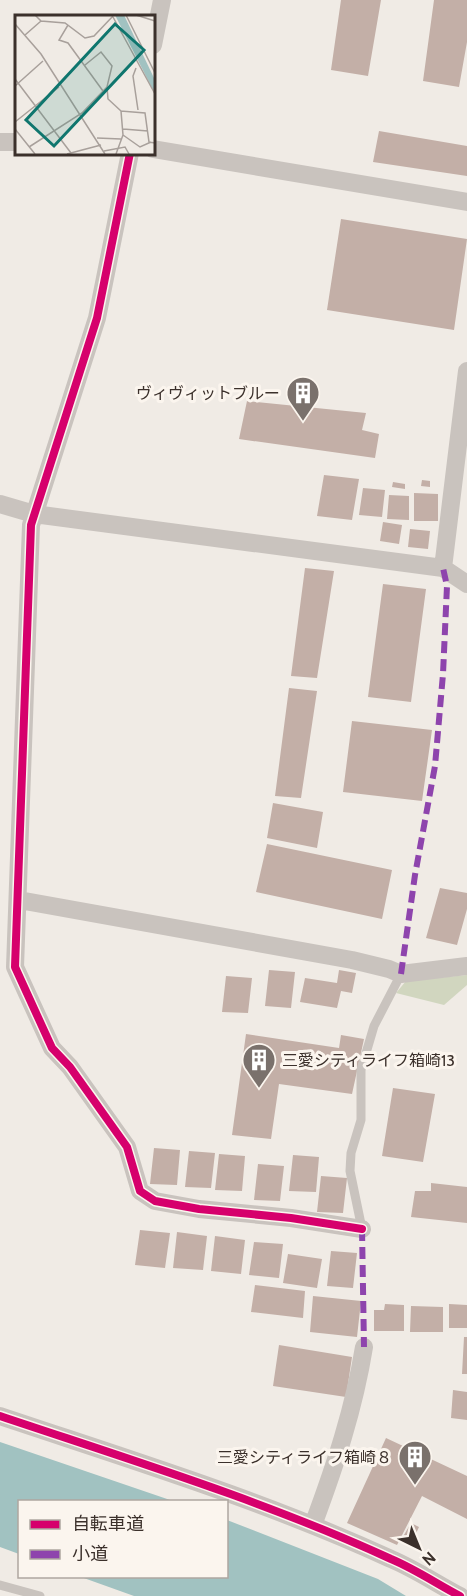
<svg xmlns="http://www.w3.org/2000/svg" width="467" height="1596" viewBox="0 0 467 1596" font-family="Cabin,'Noto Sans JP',sans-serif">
<rect width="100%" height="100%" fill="#f0ebe5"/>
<path fill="#d1d6bf" d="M467,975V985L444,1005L396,993L406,981Z"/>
<path fill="#a1c2c1" d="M0,1442L3,1443L173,1501L20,1502L19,1554L0,1547Z
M227,1520L378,1579L406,1596H134L81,1577L226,1576Z"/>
<path fill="#c3afa7" d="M341,0H381L368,76L331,70Z
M434,0H467V42L459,87L423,81Z
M379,131L467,146V176L373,162Z
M341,219L467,239L454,330L327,310Z
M247,401L366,413L362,430L379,434L375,458L239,439Z
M324,475L359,479L352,520L317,516Z
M422,480L430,481V487L421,486Z
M393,482L405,484V489L392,487Z
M363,488L385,490L382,517L359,515Z
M414,493L438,494V521H414Z
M389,495L409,496V520L387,519Z
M383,522L402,525L399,544L380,541Z
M410,529L430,531L428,549L408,547Z
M305,568L334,571L317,678L291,676Z
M383,584L426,589L411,702L368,697Z
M289,688L317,691L301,798L275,796Z
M352,721L432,730L422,801L343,792Z
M273,803L323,812L317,848L267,838Z
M267,844L392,870L382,919L256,892Z
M440,888L467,893V909L457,945L426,938Z
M269,970L295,972L291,1008L265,1006Z
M339,970L356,973L352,993L341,991L337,1008L300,1002L305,978L337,983Z
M226,976L252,978L248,1013L222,1012Z
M246,1034L339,1048L341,1035L364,1039L352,1094L279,1084L271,1139L232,1135Z
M393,1088L435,1094L423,1162L382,1156Z
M154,1148L180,1150L177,1185L150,1184Z
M189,1151L215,1153L211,1188L185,1187Z
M219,1154L245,1156L242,1191L215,1190Z
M293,1155L319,1157L316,1192L289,1191Z
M258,1164L284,1166L280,1201L254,1200Z
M321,1176L347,1178L343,1213L317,1212Z
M431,1183L467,1187V1223L411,1217L415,1191H431Z
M140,1230L170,1233L165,1268L135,1265Z
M177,1232L207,1236L203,1270L173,1268Z
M215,1236L245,1240L241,1274L211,1271Z
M254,1242L283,1244L279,1278L249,1275Z
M331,1251L357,1253L353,1288L327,1286Z
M288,1254L322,1259L317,1288L283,1283Z
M255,1285L305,1291L303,1318L251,1312Z
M313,1296L361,1301L357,1337L310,1332Z
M385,1304L404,1305V1331H374V1310H384Z
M449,1304L467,1305V1328H449Z
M411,1306L443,1307V1332H410Z
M464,1337H467V1374H462Z
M279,1345L352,1357L346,1397L273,1386Z
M453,1390L467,1392V1420L451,1418Z
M386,1438L467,1476V1519L422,1496L397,1545L347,1523Z
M411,1523L419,1527L413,1540L404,1535Z"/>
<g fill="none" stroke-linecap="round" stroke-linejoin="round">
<path stroke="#c9c3be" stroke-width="9" d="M362,1229L350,1171L351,1153L361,1120V1070L374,1026L401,974
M0,1585L40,1596"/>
<path stroke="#c9c3be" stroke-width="18" d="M153,45L162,0
M0,142H16
M153,149L467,202
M130,153L97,318L31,525L15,967L52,1048L70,1067L127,1147L140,1191L155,1201L199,1209L291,1218L362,1229
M0,504L34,514L443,568L467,584
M443,568L467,371
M19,900L352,960L389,969L401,974L467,966
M0,1416C131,1460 265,1501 391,1559C415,1569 437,1584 460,1596
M313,1525C335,1466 354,1409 364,1347"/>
<path stroke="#8e44ad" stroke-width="6" stroke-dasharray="12 6" stroke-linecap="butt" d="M401,974L415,875L435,766L443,674L447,586L443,568
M362,1229L364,1347"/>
<g stroke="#fbf5ee" stroke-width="11">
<path id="cycleway" d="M130,153L97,318L31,525L15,967L52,1048L70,1067L127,1147L140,1191L155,1201L199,1209L291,1218L362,1229
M0,1416C131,1460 265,1501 391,1559C415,1569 437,1584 460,1596"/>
</g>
<use href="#cycleway" stroke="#d6006c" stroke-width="8"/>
</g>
<defs>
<g id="building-pin" transform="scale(1.725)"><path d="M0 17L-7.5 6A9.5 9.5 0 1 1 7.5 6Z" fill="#7a716c" stroke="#fbf5ee"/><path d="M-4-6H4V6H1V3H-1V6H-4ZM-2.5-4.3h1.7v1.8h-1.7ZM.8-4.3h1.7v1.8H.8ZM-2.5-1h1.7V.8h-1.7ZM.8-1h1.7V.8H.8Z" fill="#fff"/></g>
</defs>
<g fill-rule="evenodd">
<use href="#building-pin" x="303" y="393"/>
<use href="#building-pin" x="259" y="1060"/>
<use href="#building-pin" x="415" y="1457"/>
</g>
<g text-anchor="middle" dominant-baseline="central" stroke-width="6" stroke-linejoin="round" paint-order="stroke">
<g font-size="16" fill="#3b302b" stroke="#fbf5ee" text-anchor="end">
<text x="280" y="393">ヴィヴィットブルー</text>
<text x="282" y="1060" text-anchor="start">三愛シティライフ箱崎13</text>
<text x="392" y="1457">三愛シティライフ箱崎８</text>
</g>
</g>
<g transform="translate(15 15)">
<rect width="140" height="140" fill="#f0ebe5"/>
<path d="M100,0H109L139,63V77Z" fill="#a1c2c1"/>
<path fill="none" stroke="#a8a09b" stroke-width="1.5" d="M20,0L26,6L50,8L70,23L79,21L98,1M111,0L140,58M121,0L140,6M98,2L140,79M0,9L26,39L90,139M53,10L44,25L53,28L88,76M10,20L26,6M121,53L118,61L123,95M0,64L56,138M0,71L28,46M92,72L93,84L106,96M0,107L44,72M0,114L20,139M108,114L133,116M108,120L125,132L136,127M82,123L106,124M14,132L67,98L92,72L97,51L86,37L70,50M89,136L110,132L114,139M52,139L86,130M101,139L108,120L106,96L130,98L134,127L140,128"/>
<path fill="#0f766e" fill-opacity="0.15" stroke="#0f766e" stroke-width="3" d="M100,9L129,35L39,131L11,105Z"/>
<rect width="140" height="140" fill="none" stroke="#3b302b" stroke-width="3"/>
</g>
<rect x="18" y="1500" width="210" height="78" fill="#fbf5ee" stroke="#aea6a0" stroke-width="1.5"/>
<rect x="30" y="1520" width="30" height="9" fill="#d6006c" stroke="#aea6a0" stroke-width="1.5"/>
<text x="72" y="1530" font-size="18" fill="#3b302b">自転車道</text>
<rect x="30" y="1550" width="30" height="9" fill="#8e44ad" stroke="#aea6a0" stroke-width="1.5"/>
<text x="72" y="1560" font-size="18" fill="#3b302b">小道</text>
<g transform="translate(419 1548) rotate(137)" stroke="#fbf5ee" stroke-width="4.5" paint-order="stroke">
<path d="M0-4.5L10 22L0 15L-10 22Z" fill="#3b302b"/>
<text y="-9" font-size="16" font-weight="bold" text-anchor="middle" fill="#3b302b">N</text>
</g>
</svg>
